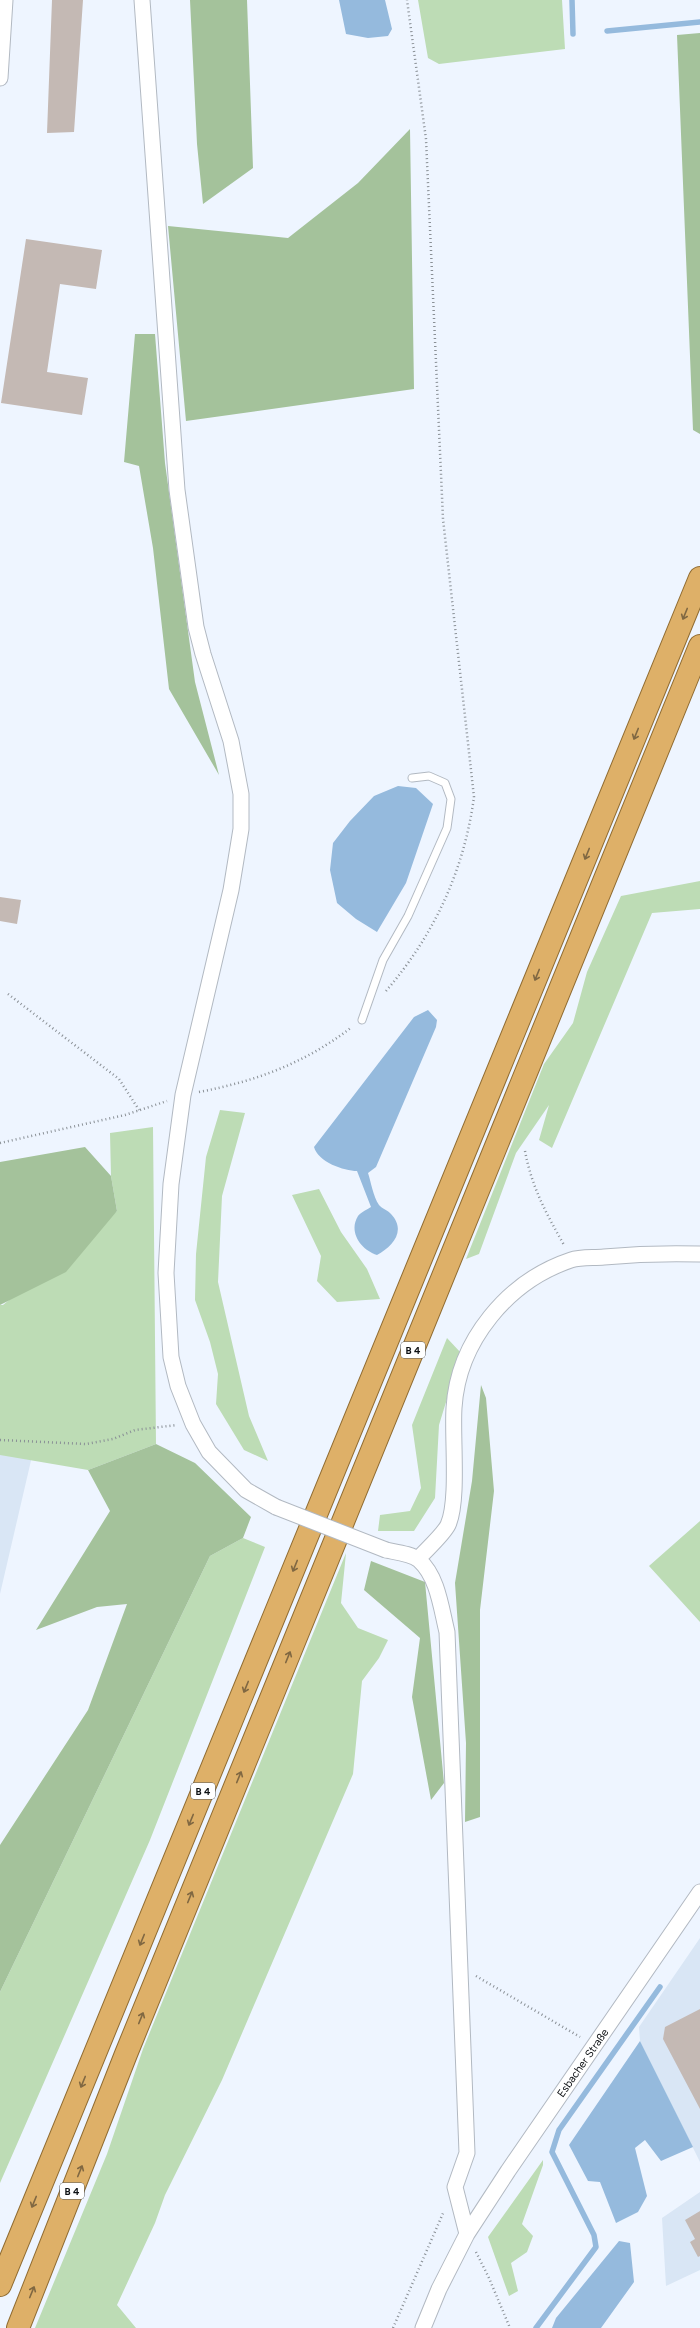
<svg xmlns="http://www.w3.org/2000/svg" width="700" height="2328" viewBox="0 0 700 2328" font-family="Figtree,sans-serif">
<rect width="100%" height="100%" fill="#eef5ff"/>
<path fill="#d9e6f5" d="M0,1452H33L0,1594Z
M700,1938V2162L640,2041L639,2027Z
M700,2192V2270L666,2286L662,2218Z"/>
<path fill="#bddcb5" d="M418,0H562L565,49L439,64L428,58Z
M700,881V909L652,913L552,1148L539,1140L549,1105L516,1153L479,1254L466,1259L544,1064L573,1023L587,972L621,896Z
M220,1110L245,1113L222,1196L218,1282L249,1416L268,1461L244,1450L216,1404L218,1374L210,1342L195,1300L196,1254L206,1157Z
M153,1127L156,1444L88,1470L0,1455V1305H3L117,1211L111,1176L110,1133Z
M319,1189L341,1232L367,1269L380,1299L337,1302L317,1281L321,1256L292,1195Z
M447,1338L461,1353L439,1425L435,1498L414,1531H378L380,1515L410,1511L421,1488L412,1425Z
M700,1521V1622L649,1566Z
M243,1538L265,1547L150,1840L0,2183V1992L210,1556Z
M346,1553L341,1603L358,1628L388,1640L379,1658L362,1681L353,1774L222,2080L165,2195L155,2223L117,2305L136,2328H35L107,2154L143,2049Z
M543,2160V2165L522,2224L533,2236L527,2252L511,2263L518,2291L509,2296L488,2237Z"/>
<path fill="#a4c29b" d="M190,0H247L253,168L203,204L197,144Z
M700,33V434L693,430L677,35Z
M410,129L414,389L186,421L168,226L288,238L358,183Z
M135,334H155L165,463L195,682L219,775L169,689L153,548L139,466L124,462Z
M85,1147L111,1176L117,1211L66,1272L0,1305V1162Z
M481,1385L486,1398L494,1491L480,1610V1817L465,1822L466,1743L455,1583L472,1481Z
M156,1444L195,1463L251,1517L243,1538L210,1556L0,1992V1845L88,1710L127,1604L97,1607L36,1630L110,1511L88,1470Z
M371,1561L425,1582L444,1783L431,1800L412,1697L420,1638L364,1590Z"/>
<path fill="#95badd" d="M339,0H385L392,29L388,36L368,38L346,34Z
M398,786L416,788L433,804L406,883L377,932L356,919L337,903L330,870L333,843L350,821L374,796Z
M428,1010L437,1020L436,1027L376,1167L368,1173C371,1182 373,1196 379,1205C382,1209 388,1210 391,1214C407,1231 392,1247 377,1255C361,1250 348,1232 358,1216C361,1212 368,1209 371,1207L357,1171C344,1171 318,1162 314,1147L414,1017Z
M640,2041L693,2147L661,2161L645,2140L635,2148L647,2196L638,2212L616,2223L600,2182L588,2181L569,2145Z
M619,2241L630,2243L634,2282L601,2328H552L556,2318Z"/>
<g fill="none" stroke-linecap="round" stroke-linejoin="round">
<path stroke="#95badd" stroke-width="5.5" d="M572,0L573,34
M607,31L700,22
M536,2328L596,2247L594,2235L552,2152L559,2130L660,1987"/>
</g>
<path fill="#c4b9b4" d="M52,0H83L74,132L47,133Z
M26,239L102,250L96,289L60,284L47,372L88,378L82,415L1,403Z
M0,897L21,900L17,924L0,921Z
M700,2009V2109L663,2039L665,2027Z
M700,2211V2256L698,2257L690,2242L695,2239L685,2220Z"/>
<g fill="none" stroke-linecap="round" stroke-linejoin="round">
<g stroke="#b2b9c2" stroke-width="9">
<path id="service" d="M362,1020L383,960L408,916L447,828L451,799L445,783L429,776L412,778"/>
</g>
<g stroke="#b2b9c2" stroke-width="17">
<path id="minor" d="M142,0L177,490L196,627L203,654L231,741L241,794V829L231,890L183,1095L171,1184L166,1273L171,1357L178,1386L193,1424L209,1452L246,1490L276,1507
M0,78L5,0
M386,1550C395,1552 412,1554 419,1560C438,1577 441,1608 447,1632L467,2153L455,2187L467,2234
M418,1559C426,1550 443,1535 448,1525C459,1501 452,1437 454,1408C458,1341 508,1281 571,1260C580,1257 593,1258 604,1257C636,1254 667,1253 700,1254
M423,2328L439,2289L467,2234L508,2171L700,1892"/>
</g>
<g stroke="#906c32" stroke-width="24">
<path id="trunk" d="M0,2285L700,578
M18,2328L126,2054L700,646"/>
</g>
<path stroke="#8a9096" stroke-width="2.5" stroke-dasharray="1 3" stroke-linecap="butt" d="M386,991C434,935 464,871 474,797L443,519L426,139L407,0
M8,994L119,1079L139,1110
M199,1092C257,1081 305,1063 352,1027
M0,1143L125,1115L167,1101
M525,1151C532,1188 546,1213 564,1245
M0,1440L86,1444L113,1439L135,1430L177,1425
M476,1976L580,2037
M476,2252L489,2278L510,2328
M393,2328L444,2211"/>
<use href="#service" stroke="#fff" stroke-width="7"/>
<use href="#minor" stroke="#fff" stroke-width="15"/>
<use href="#trunk" stroke="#deb068" stroke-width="22"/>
<g stroke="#b2b9c2" stroke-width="17" stroke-linecap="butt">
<path id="minor-bridge" d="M276,1507L386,1550"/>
</g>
<use href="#minor-bridge" stroke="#fff" stroke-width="15"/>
</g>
<defs><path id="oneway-shaft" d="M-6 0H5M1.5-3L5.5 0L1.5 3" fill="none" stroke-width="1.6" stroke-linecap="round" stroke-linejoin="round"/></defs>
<g stroke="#806842">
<use href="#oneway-shaft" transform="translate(685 614) rotate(112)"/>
<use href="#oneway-shaft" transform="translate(636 734) rotate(112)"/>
<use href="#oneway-shaft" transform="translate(587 854) rotate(112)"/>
<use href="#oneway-shaft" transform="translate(537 975) rotate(112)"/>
<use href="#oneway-shaft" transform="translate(295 1566) rotate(112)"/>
<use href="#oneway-shaft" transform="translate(288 1657) rotate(-68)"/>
<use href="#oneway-shaft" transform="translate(246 1687) rotate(112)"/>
<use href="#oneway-shaft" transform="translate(239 1777) rotate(-68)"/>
<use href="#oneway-shaft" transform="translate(191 1820) rotate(112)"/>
<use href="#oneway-shaft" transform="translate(190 1897) rotate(-68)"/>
<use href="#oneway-shaft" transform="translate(142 1940) rotate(112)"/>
<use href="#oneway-shaft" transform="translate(141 2018) rotate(-68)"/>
<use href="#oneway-shaft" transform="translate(83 2082) rotate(112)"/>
<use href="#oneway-shaft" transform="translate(80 2171) rotate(-68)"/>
<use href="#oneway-shaft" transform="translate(34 2202) rotate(112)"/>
<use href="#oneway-shaft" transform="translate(32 2292) rotate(-68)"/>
</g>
<g text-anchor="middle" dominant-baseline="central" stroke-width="3.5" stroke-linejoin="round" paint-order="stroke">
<g fill="#fff" stroke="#56585a" stroke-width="1">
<rect x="401" y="1342" width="24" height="16" rx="3"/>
<rect x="191" y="1783" width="24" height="16" rx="3"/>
<rect x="60" y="2183" width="24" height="16" rx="3"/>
</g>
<g font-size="10" font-weight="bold" fill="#0d1013">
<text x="413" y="1350">B 4</text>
<text x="203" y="1791">B 4</text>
<text x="72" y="2191">B 4</text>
</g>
<g font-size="11" fill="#0d1013" stroke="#fff">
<text transform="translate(583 2063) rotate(-55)">Esbacher Straße</text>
</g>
</g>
</svg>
